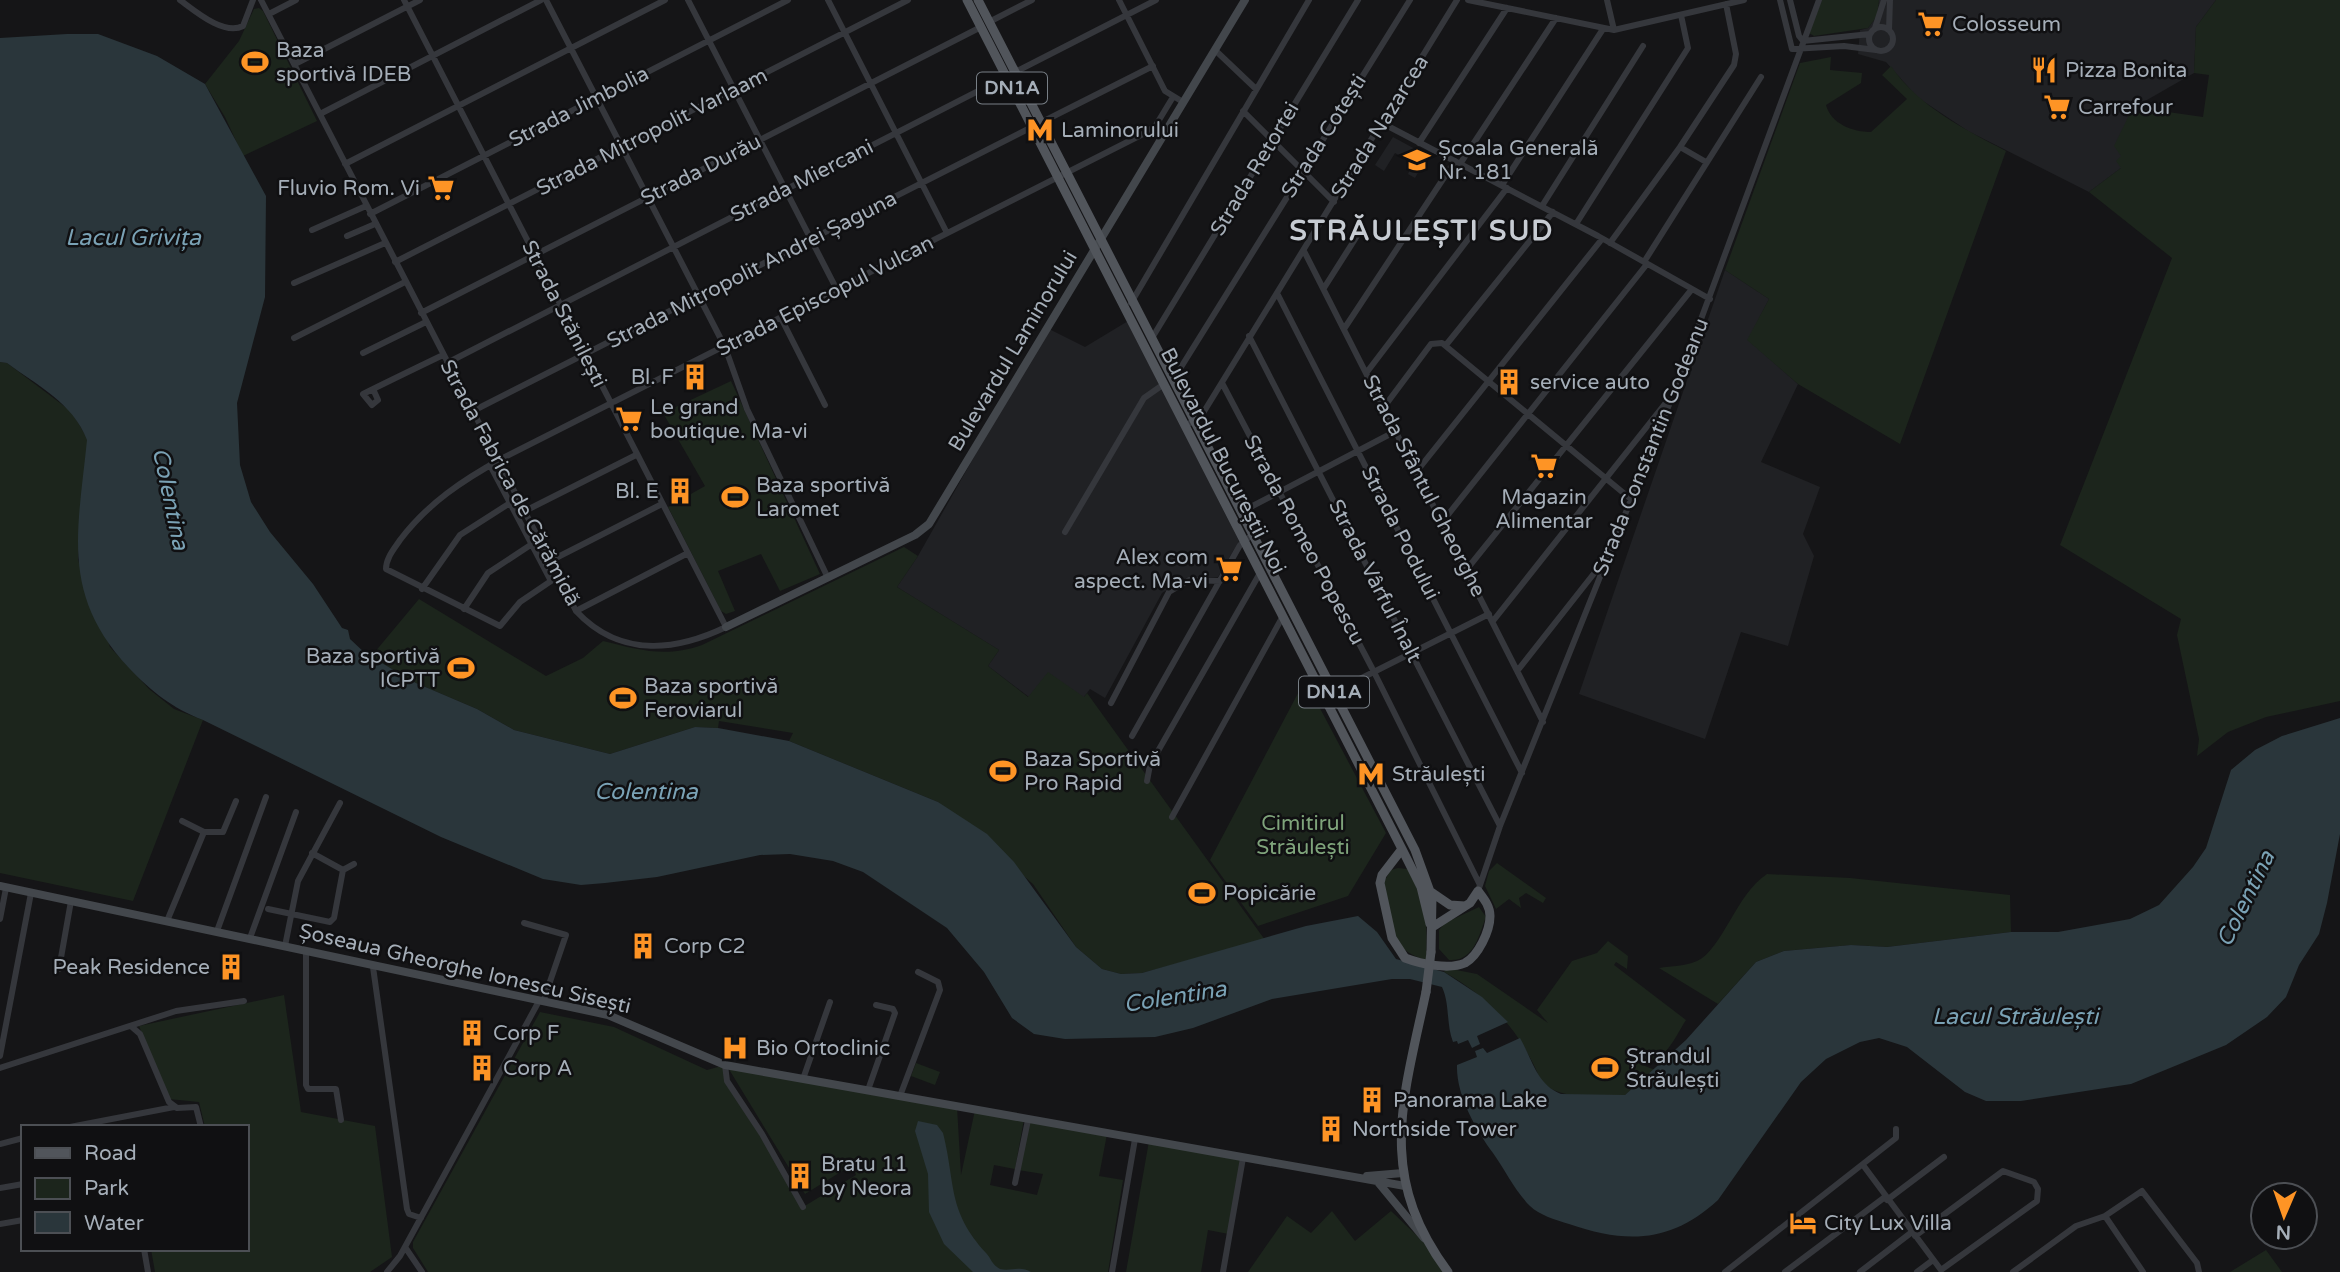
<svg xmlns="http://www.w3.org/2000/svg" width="2340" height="1272" viewBox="0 0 2340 1272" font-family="'Varela Round',sans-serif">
<rect width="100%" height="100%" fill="#151517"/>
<path fill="#202124" d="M1879,0H2216L2196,27L2194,73L2133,108L2121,168L2089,192L1968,131L1917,97L1886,62L1858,54L1860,30L1868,28L1877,16Z
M1393,137L1428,156L1415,178L1408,174L1413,163L1395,153L1384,171L1375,165Z
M1725,270L1769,299L1748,340L1798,384L1761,462L1820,487L1803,534L1814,556L1788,646L1741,632L1705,739L1579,694Z
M1128,321L1239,541L1218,577H1188L1162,593L1105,698L1090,689L1084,697H1029L988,666L999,650L897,587L918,556L1047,328L1085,347Z"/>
<path fill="#1c251c" d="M1822,0H1879L1877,16L1868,28L1814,36L1809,33Z
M2216,0H2340V701L2266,717L2228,732L2197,756L2199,739L2177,635L2181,619L2060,545L2172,258L2089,192L2121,168L2116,161L2121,156L2114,146L2133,107L2203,117L2209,75L2194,73L2196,27Z
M259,8L263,11L317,121L243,156L225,117L205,84L239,41L254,9Z
M1831,57L1830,70L1862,73L1861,83L1826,105C1831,124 1853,132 1871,132L1907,99L1882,75L1891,66C1918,106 1964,129 2006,151L1900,444L1798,384L1747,340L1769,299L1725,270L1800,63Z
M0,362L7,363L72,412L88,440L78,560L110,647L149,689L174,709L203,720L133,901L0,873Z
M731,381L820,574L780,591L761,554L718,571L735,611L726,614L721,611L668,507L705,486L663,413Z
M904,547L918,556L897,587L999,650L988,666L1028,697L1048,672L1084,697L1087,693L1265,940L1142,973L1121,974L1102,969L1076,947L1033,884L938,802L789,741L793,733L719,721L718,728L695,727L610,754L514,730L477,709L416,683L375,659L374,653L419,599L546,676L583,658L603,641C640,650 665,658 702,645Z
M1305,680L1386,833L1348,896L1258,926L1210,860Z
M1497,863L1546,898L1543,903L1526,893L1519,898L1521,908L1509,899L1496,909L1485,886L1489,871Z
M1398,868L1407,869C1429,890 1427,932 1426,960C1386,949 1391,920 1383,883L1391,870Z
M1767,874L1850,878L2010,895L2011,932L1887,947L1851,945L1784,951L1756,962L1718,1004L1659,968C1672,966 1685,966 1697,961C1722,950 1736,894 1767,874Z
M1479,907L1486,917C1479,935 1474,962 1449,960L1439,949V930L1445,923Z
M1608,941L1628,956L1627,969L1616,962L1614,965L1686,1020C1674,1039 1665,1063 1640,1064L1655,1070L1625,1095C1598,1095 1563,1101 1542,1083C1521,1032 1492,999 1444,972L1446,968L1477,974L1548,1023L1537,1010L1572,961L1597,953Z
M284,995L301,1112L375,1126L392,1257L370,1272H155L151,1249H247V1127H205L199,1102L169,1099L139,1026Z
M540,1012L614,1027L707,1070L725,1065L727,1081L803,1207L856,1175L852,1165L805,1194L727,1066L957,1107L961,1175L975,1110L1024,1119L1015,1169L994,1165L990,1185L1037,1195L1043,1174L1018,1170L1028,1120L1107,1134L1099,1176L1123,1180L1108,1272H428L413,1248V1242Z
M916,1063L940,1072L935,1085L911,1076Z
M1149,1141L1243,1158L1229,1234L1208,1230L1201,1272H1126Z
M1332,1211L1355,1241L1391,1211L1431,1249L1448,1272H1248L1287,1216L1311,1233Z
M2266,1250L2282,1272H2230Z"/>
<path fill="#2a363b" d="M67,34H98L157,56L205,84L266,196L265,297L237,403L240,465L251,502L270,532L313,584L342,628L348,630L350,639L366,654L374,653L375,659L416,683L477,709L514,730L610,754L695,727L718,728L789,741L938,802L987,834L1014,862L1076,947L1102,969L1121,974L1142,973L1306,926L1358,916L1377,932L1396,959L1444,972L1482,997L1508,1022L1477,1036L1480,1044L1472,1048L1468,1040L1458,1044L1457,1041L1453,1042C1446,1024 1450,1004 1442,987L1410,979H1392L1272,999L1193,1028L1155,1037L1065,1039L1034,1034L1012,1018L984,972L947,928L863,872L833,861L790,854L760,855L657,877L605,883L581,885L543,879L441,837L203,720C172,708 152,692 129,668C60,594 78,531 87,440C73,403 38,386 7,363L0,362V38Z
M2340,718V834L2327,903L2319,934L2299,965L2286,997L2267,1017L2226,1045L2131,1084L2021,1101H1986L1965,1092L1907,1047L1879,1038L1860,1042L1826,1059L1801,1082L1718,1200C1671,1243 1627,1244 1569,1224C1556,1220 1539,1215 1530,1206C1515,1191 1505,1170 1493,1153C1476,1130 1456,1095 1457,1065L1477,1057L1475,1051L1483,1048L1487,1053L1520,1038C1532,1059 1537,1085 1561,1094L1625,1095L1686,1040L1756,962L1784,951L1851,945L1887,947L2011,932H2058L2130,919L2159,905L2193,867L2206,848L2231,770L2255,750L2282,736Z
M918,1121L937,1125L943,1133C956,1185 947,1210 986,1253C991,1258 992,1265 1000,1269C1011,1272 1020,1265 1031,1272H973L944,1244L929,1212L928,1174L915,1131Z"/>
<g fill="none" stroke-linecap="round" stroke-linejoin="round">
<path stroke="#35373c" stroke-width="6" d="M180,0C195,11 224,36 243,26L253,0
M261,0L576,611C619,657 674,652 726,627L404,0
M546,0L725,347L747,409L828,578
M688,0L837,290
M828,0L947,233
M1119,0L1165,91L1183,102
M1468,0L1614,30L1744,0
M1607,0L1614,30
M1780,0L1792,49L1844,46L1876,50
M1790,0L1799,36L1803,41
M269,14L296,0
M989,22L1032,0
M1869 39a12 12 0 1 1 24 0a12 12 0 1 1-24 0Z
M1875,28L1884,0
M1889,30L1890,0
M1803,41L1870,34
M1215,50L1256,89
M295,64L420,0
M1243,111L1334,202
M320,114L541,0
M1042,122L1153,66
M1382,123L1598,236L1710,299
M1419,143L1507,8
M1680,147L1706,162
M345,164L665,0
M1460,164L1556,18
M1502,185L1603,29
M1542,206L1643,46
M370,214L788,0
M1576,224L1688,48L1681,15
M312,230L366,206
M347,236L375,224
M1610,243L1680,147L1734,65L1736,54L1726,4
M1304,251L1543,722
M395,262L908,0
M1644,262L1761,77
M294,283L385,243
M1324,288L1357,236
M1277,293L1522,773
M1131,303L1309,0
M421,313L981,27
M781,318L825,405
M1344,329L1455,161
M1249,336L1500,826
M294,338L405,282
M1152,338L1358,0
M1446,345L1553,212
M363,353L426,322
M447,363L1156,0
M1367,372L1507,188
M1173,380L1410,0
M1222,383L1372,668L1480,885
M373,389L378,400L372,405L363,394C389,381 416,368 443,355
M1384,407L1431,344L1442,343L1632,500
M471,412L1032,127
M1186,425L1200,418L1457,0
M490,465L551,581L520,602L500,626L386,569C386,558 394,549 400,540C428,503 463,480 503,458L1147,132L1156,125L1173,97
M1417,471L1602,239
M523,512L636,455
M1241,512L1396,431
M1443,521L1647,264
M1065,532L1144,398L1164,384
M550,561L662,504
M1467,569L1692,289
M422,589L460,535L510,503
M464,609L488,573L532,544
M576,611L688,553
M1493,621L1668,400
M1518,670L1603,562
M1324,697L1489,614
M1111,703L1169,592L1189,580L1220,581
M1132,736L1240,545L1253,534
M1147,781L1150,765L1260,573
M1172,817L1283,616
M182,821L204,832
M343,870L354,864
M1478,891L1500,826L1673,395L1819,0
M268,909L330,922L334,918L343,870L312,853
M0,919L6,888
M167,921L204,832H223L236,801
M524,923L566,935L543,1002
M217,931L266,797
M250,938L296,812
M285,946L298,881L340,803
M306,951V1085L308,1089H336L341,1120
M373,967L407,1209L409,1214L421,1218
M59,969L71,901
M132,1027L140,1034L169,1102L177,1108L196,1107L201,1127
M0,1056L31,893
M725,1065L727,1081L762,1134L803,1207
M0,1068L176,1011L244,1001
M803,1079L830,1002
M868,1090L895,1013L893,1009L876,1005
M900,1096L940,990L938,982L918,972
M70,1127L174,1107
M0,1144L23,1138
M1863,1165L1941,1270
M1015,1183L1028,1120
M0,1188L23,1184
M1887,1200L1944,1157
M2105,1216L2143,1272
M0,1224L23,1220
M1915,1236L2003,1171L2034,1182L2038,1189L2037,1201L1941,1270
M405,1247L422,1272
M144,1249L148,1272
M387,1272L400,1256L539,1001
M1112,1272L1135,1139
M1223,1272L1243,1158
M1725,1272L1896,1138V1129
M1785,1272L1885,1197
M1860,1272L1912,1232
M1917,1272L1933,1260
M2013,1272L2076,1226L2105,1216L2142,1191L2197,1263L2199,1272"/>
<path stroke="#43474c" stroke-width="8" d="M726,627L915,535L929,524L1245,0
M0,886L608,1015L725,1065L1405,1186
M1367,1176L1403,1173
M1377,1181L1424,1238"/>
<path stroke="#51555b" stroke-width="9" d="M967,0L1402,849L1421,887L1430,924
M978,0L1415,850L1432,897L1431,952
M1402,849L1382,875L1380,883L1392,938L1405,958C1421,964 1449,970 1465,963C1478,956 1490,931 1490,916C1490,906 1484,899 1478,891L1470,903L1434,926
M1431,892L1450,905L1465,906
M1426,992C1403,1100 1376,1175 1448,1272"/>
<path stroke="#51555b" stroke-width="9" d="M1426,992L1431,952"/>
</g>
<defs>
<g id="supermarket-bare" transform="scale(2.1)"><path d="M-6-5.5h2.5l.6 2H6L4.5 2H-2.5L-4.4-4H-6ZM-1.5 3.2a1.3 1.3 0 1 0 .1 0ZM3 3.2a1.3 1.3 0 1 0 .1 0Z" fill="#fe9425" stroke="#101012" stroke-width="2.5" paint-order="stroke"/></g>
<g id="stadium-bare" transform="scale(2.1)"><path d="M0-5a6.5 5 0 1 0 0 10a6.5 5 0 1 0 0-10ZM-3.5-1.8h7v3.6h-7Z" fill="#fe9425" stroke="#101012" stroke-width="2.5" paint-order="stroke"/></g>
<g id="restaurant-bare" transform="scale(2.1)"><path d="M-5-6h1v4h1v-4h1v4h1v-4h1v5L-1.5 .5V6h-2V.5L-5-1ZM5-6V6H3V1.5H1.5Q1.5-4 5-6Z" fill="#fe9425" stroke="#101012" stroke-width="2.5" paint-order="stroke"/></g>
<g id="metro-bare" transform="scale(2.1)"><path d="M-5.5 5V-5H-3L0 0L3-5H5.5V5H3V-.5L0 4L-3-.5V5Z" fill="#fe9425" stroke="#101012" stroke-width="2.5" paint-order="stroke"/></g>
<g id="school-bare" transform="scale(2.1)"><path d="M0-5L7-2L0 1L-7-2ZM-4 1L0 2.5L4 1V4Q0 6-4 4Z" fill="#fe9425" stroke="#101012" stroke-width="2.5" paint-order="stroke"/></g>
<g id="building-bare" transform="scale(2.1)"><path d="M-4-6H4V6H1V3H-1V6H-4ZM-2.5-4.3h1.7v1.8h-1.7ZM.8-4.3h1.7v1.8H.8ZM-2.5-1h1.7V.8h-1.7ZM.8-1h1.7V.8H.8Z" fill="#fe9425" stroke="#101012" stroke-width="2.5" paint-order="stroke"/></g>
<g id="hospital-bare" transform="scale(2.1)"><path d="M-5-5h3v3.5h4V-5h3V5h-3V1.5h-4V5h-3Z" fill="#fe9425" stroke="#101012" stroke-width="2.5" paint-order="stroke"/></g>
<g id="hotel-bare" transform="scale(2.1)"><path d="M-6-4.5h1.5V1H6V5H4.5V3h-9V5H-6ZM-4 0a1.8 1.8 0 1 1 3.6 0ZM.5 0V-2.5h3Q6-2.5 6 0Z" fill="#fe9425" stroke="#101012" stroke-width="2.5" paint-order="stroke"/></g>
</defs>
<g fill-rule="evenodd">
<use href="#supermarket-bare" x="1931" y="24"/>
<use href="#stadium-bare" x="255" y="62"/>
<use href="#restaurant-bare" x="2044" y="70"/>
<use href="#supermarket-bare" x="2057" y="107"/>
<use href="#metro-bare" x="1040" y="130"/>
<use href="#school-bare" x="1417" y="160"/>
<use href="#supermarket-bare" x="441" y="188"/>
<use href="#building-bare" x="695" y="377"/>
<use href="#building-bare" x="1509" y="382"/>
<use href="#supermarket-bare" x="629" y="419"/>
<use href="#supermarket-bare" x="1544" y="466"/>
<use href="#building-bare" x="680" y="491"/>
<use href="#stadium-bare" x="735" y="497"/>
<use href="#supermarket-bare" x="1229" y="569"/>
<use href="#stadium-bare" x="461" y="668"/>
<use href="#stadium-bare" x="623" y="698"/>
<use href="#stadium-bare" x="1003" y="771"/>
<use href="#metro-bare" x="1371" y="774"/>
<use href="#stadium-bare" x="1202" y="893"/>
<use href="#building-bare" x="643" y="946"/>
<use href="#building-bare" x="231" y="967"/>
<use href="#building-bare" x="472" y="1033"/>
<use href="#hospital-bare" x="735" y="1048"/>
<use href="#building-bare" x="482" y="1068"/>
<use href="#stadium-bare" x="1605" y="1068"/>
<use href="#building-bare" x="1372" y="1100"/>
<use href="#building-bare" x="1331" y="1129"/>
<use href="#building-bare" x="800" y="1176"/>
<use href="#hotel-bare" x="1803" y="1223"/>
</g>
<g text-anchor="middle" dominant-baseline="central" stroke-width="5" stroke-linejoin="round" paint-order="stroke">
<g fill="#101012" stroke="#787f86" stroke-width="2">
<rect x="977" y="72.5" width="70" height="31" rx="5"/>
<rect x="1299" y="676.5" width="70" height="31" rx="5"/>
</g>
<g font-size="19" font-weight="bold" fill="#a5aeb8">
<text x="1012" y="88">DN1A</text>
<text x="1334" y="692">DN1A</text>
</g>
<g font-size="21" fill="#a5aeb8" stroke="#101012" text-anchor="start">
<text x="1952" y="24">Colosseum</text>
<text x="276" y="50">Baza<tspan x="276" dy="24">sportivă IDEB</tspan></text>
<text x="2065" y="70">Pizza Bonita</text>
<text x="2078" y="107">Carrefour</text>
<text x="1061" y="130">Laminorului</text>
<text x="1438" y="148">Școala Generală<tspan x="1438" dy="24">Nr. 181</tspan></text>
<text x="420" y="188" text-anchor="end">Fluvio Rom. Vi</text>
<text x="674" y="377" text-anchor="end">Bl. F</text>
<text x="1530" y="382">service auto</text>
<text x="650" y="407">Le grand<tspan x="650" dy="24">boutique. Ma-vi</tspan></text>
<text x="756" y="485">Baza sportivă<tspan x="756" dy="24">Laromet</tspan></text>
<text x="659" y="491" text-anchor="end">Bl. E</text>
<text x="1544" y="497" text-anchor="middle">Magazin<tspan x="1544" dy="24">Alimentar</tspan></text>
<text x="1208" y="557" text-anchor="end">Alex com<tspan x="1208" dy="24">aspect. Ma-vi</tspan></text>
<text x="440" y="656" text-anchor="end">Baza sportivă<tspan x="440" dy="24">ICPTT</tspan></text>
<text x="644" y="686">Baza sportivă<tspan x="644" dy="24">Feroviarul</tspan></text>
<text x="1024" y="759">Baza Sportivă<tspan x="1024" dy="24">Pro Rapid</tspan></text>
<text x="1392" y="774">Străulești</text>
<text x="1223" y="893">Popicărie</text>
<text x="664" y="946">Corp C2</text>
<text x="210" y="967" text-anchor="end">Peak Residence</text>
<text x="493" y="1033">Corp F</text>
<text x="756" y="1048">Bio Ortoclinic</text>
<text x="1626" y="1056">Ștrandul<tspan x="1626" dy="24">Străulești</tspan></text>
<text x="503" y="1068">Corp A</text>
<text x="1393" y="1100">Panorama Lake</text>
<text x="1352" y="1129">Northside Tower</text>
<text x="821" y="1164">Bratu 11<tspan x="821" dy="24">by Neora</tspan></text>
<text x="1824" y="1223">City Lux Villa</text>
</g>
<g font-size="21" fill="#a5aeb8" stroke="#101012">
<text transform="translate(579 107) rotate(-27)">Strada Jimbolia</text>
<text transform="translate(1380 127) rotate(-58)">Strada Nazarcea</text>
<text transform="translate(652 132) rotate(-27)">Strada Mitropolit Varlaam</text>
<text transform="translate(1324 136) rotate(-58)">Strada Cotești</text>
<text transform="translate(1255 169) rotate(-59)">Strada Retortei</text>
<text transform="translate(701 170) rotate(-27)">Strada Durău</text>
<text transform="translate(802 181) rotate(-27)">Strada Miercani</text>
<text transform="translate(752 270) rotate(-27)">Strada Mitropolit Andrei Șaguna</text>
<text transform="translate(825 296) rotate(-27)">Strada Episcopul Vulcan</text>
<text transform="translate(564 314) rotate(63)">Strada Stănilești</text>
<text transform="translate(1013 351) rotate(-59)">Bulevardul Laminorului</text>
<text transform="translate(1651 447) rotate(-68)">Strada Constantin Godeanu</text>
<text transform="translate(1223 461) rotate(63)">Bulevardul Bucureștii Noi</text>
<text transform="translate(510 483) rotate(62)">Strada Fabrica de Cărămidă</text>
<text transform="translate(1424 486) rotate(63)">Strada Sfântul Gheorghe</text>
<text transform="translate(1400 533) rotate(63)">Strada Podului</text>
<text transform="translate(1304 540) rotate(62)">Strada Romeo Popescu</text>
<text transform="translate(1375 581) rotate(63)">Strada Vârful Înalt</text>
<text transform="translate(465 969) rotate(13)">Șoseaua Gheorghe Ionescu Sisești</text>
</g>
<g font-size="21" fill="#7fa47b" stroke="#101012">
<text x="1303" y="823">Cimitirul<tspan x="1303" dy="24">Străulești</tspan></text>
</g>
<g font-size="23" font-style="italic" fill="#7aa2b5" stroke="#101012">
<text x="133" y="238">Lacul Grivița</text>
<text transform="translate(170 499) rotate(78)">Colentina</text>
<text x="646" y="792">Colentina</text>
<text transform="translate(2246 899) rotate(-64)">Colentina</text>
<text transform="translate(1175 997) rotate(-9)">Colentina</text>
<text x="2015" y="1017">Lacul Străulești</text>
</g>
<g font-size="28" font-weight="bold" letter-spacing="2" fill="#c7ccd3" stroke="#101012">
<text x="1422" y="231">STRĂULEȘTI SUD</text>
</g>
</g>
<rect x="21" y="1125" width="228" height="126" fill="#101012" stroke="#4c4f54" stroke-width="2"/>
<rect x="35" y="1148" width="35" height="10" fill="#51555b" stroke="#4c4f54" stroke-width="2"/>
<text x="84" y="1160" font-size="21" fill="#a5aeb8">Road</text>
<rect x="35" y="1178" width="35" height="21" fill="#1c251c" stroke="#4c4f54" stroke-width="2"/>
<text x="84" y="1195" font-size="21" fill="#a5aeb8">Park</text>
<rect x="35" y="1212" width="35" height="21" fill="#2a363b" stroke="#4c4f54" stroke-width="2"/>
<text x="84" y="1230" font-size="21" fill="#a5aeb8">Water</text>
<g transform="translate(2284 1216) rotate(182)"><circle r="33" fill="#101012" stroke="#4c4f54" stroke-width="2"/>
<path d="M0-5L12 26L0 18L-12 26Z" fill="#fe9425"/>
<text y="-10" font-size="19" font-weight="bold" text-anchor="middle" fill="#a5aeb8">N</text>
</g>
</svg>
